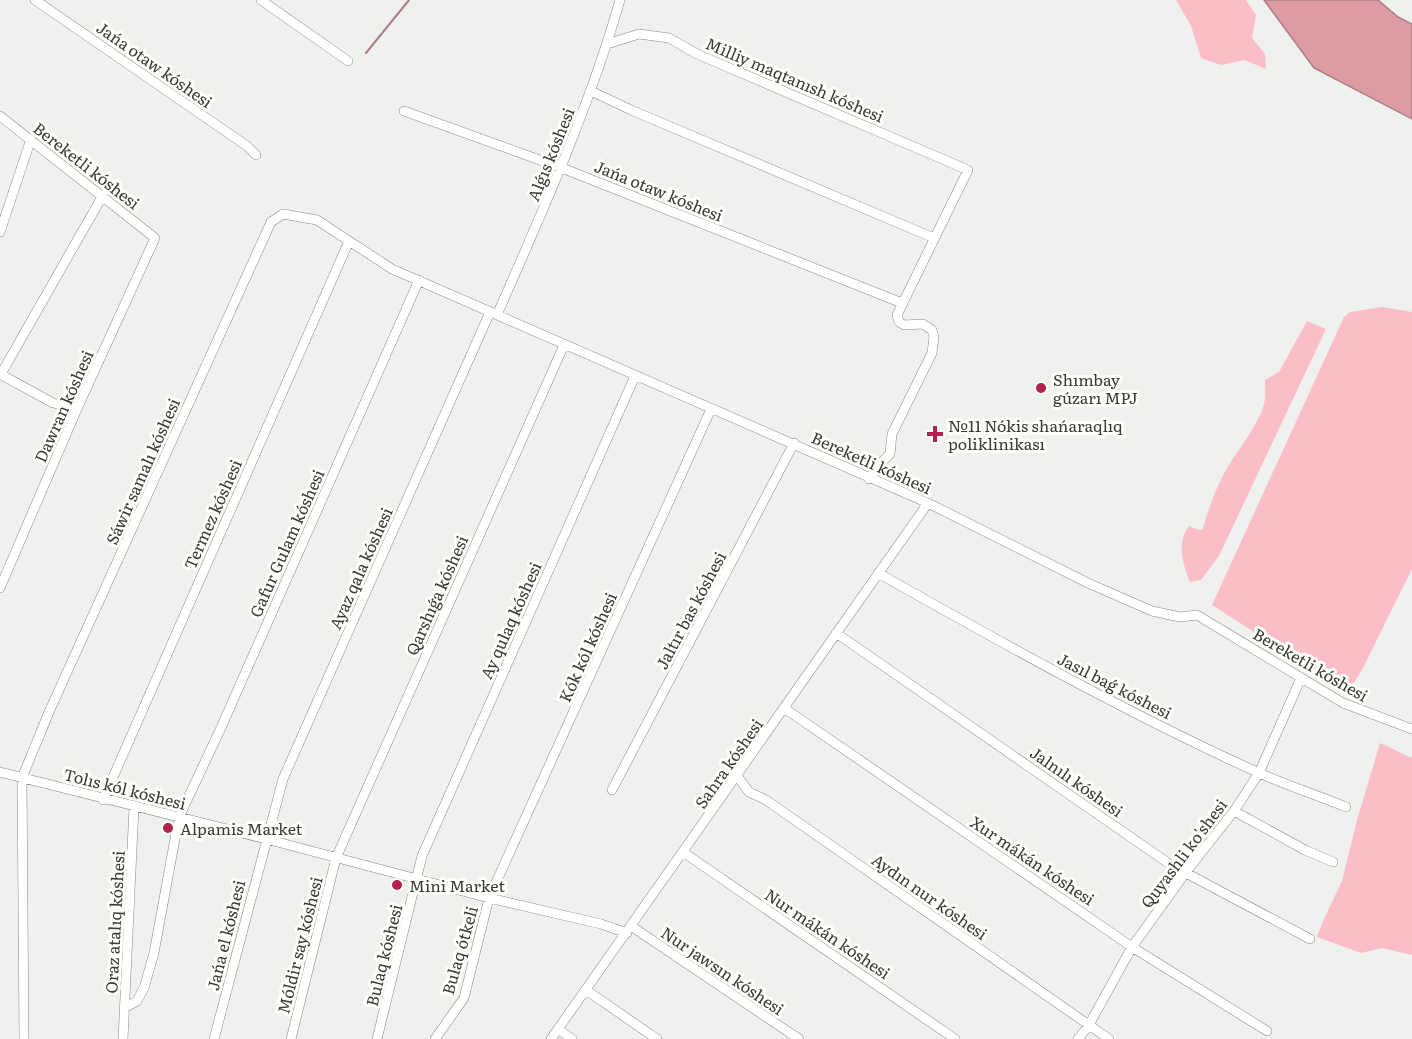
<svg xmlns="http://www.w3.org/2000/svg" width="1412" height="1039" viewBox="0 0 1412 1039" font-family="Literata,serif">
<rect width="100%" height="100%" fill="#eef1ed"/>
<path fill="#fcbec6" d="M1176,0H1246L1256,15L1252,38L1265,54L1266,69L1244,60L1221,65L1201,58L1191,26Z
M1382,307L1412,312V569L1362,670L1348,692L1212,605L1344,317L1350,312Z
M1307,321L1326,329L1219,556L1201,580L1190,582C1183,564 1176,544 1189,526L1198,530L1203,529C1209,506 1219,480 1232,460C1242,446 1260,420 1264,404C1266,397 1265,388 1265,380L1279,372Z
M1380,743L1412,758V955L1382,948L1361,953L1317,937L1323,921L1342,881L1357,820Z"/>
<path fill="#dd9ba4" stroke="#ac7e84" stroke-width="1.5" d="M1264,0H1378L1398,17L1412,24V119L1314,68Z"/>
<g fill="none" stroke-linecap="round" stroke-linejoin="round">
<path stroke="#ac7e84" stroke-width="2" d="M366,53L409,0"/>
<g stroke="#878a85" stroke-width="10">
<path id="minor" d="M35,0L247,146L256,155
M261,0L348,61
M607,44L639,34L669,38L697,54L968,170L897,315L899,322L904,325L923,324L932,330L934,337L932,353L892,434L890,454L877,467L869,479
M591,91L631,110L934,238
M404,111L562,168L902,303
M0,116L155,238L77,409L0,588
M0,232L31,139
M497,315C542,212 589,109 620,0
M0,374L53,403L77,409
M1,374L103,195
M878,573C1002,643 1127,713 1257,772C1286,785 1317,795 1346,807
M836,633L1171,865L1310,939
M784,708L1132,947L1267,1031
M0,772L266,839L489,898L601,924L627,933
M737,776L749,792L766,800L1109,1039
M612,790L794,443
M103,800L349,241
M1234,811L1305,850L1333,862
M683,852L955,1039
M631,926L799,1039
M586,990L657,1039
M124,1008L137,1001L144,988L154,953L179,817L220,730L419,280
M558,1029L572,1039
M24,1039L22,778L49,712L271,222L283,214L317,220L392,269L928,503L1088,583L1152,611L1180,617L1197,615L1343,703L1412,729
M123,1039L134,807
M214,1039L283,779L490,312
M291,1039L336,858L564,345
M377,1039L422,856L635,376
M435,1039L464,998L489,898L711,409
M551,1039L928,503
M1078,1039L1089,1025L1132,947L1186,872L1234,811L1259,773L1301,678"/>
</g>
<use href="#minor" stroke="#fff" stroke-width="9"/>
</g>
<g fill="#b3224c" stroke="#fcfffa" stroke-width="2">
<circle cx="1041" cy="388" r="6"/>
<path d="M932 425h6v6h6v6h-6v6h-6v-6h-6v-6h6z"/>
<circle cx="168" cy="828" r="6"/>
<circle cx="397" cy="885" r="6"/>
</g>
<g text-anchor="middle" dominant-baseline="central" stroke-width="6" stroke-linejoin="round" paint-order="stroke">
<g font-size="16" fill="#393a38" stroke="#fcfffa">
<text transform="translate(155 64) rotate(35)">Jańa otaw kóshesi</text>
<text transform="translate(795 79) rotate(23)">Milliy maqtanısh kóshesi</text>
<text transform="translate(550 154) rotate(-68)">Alǵıs kóshesi</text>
<text transform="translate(87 165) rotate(38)">Bereketli kóshesi</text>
<text transform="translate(659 190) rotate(22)">Jańa otaw kóshesi</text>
<text transform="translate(63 406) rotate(-66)">Dawran kóshesi</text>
<text transform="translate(872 462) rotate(24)">Bereketli kóshesi</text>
<text transform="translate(142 471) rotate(-66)">Sáwir samalı kóshesi</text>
<text transform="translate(212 514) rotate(-66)">Termez kóshesi</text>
<text transform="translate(286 543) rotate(-66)">Gafur Gulam kóshesi</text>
<text transform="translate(360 568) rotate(-66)">Ayaz qala kóshesi</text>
<text transform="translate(436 595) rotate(-66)">Qarshıǵa kóshesi</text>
<text transform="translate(690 610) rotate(-62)">Jaltır bas kóshesi</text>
<text transform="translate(510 620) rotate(-66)">Ay qulaq kóshesi</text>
<text transform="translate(587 647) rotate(-66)">Kók kól kóshesi</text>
<text transform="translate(1311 664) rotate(30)">Bereketli kóshesi</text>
<text transform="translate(1115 685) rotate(27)">Jasıl baǵ kóshesi</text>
<text transform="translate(728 763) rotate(-55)">Sahra kóshesi</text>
<text transform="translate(1077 781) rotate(35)">Jalnılı kóshesi</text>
<text transform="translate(125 788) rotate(14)">Tolıs kól kóshesi</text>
<text transform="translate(1183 853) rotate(-53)">Quyashli ko'shesi</text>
<text transform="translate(1033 860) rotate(34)">Xur mákán kóshesi</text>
<text transform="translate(930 896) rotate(35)">Aydın nur kóshesi</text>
<text transform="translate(114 922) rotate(-87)">Oraz atalıq kóshesi</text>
<text transform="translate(828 933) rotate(34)">Nur mákán kóshesi</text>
<text transform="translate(225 935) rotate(-76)">Jańa el kóshesi</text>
<text transform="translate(299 945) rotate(-76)">Móldir say kóshesi</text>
<text transform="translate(459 950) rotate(-74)">Bulaq ótkeli</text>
<text transform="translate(383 955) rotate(-76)">Bulaq kóshesi</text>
<text transform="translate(723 970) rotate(34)">Nur jawsın kóshesi</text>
</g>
<g font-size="16" fill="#393a38" stroke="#fcfffa" text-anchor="start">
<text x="1053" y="379">Shımbay<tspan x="1053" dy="18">gúzarı MPJ</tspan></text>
<text x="948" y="425">№11 Nókis shańaraqlıq<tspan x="948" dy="18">poliklinikası</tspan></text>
<text x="180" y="828">Alpamis Market</text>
<text x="409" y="885">Mini Market</text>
</g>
</g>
</svg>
